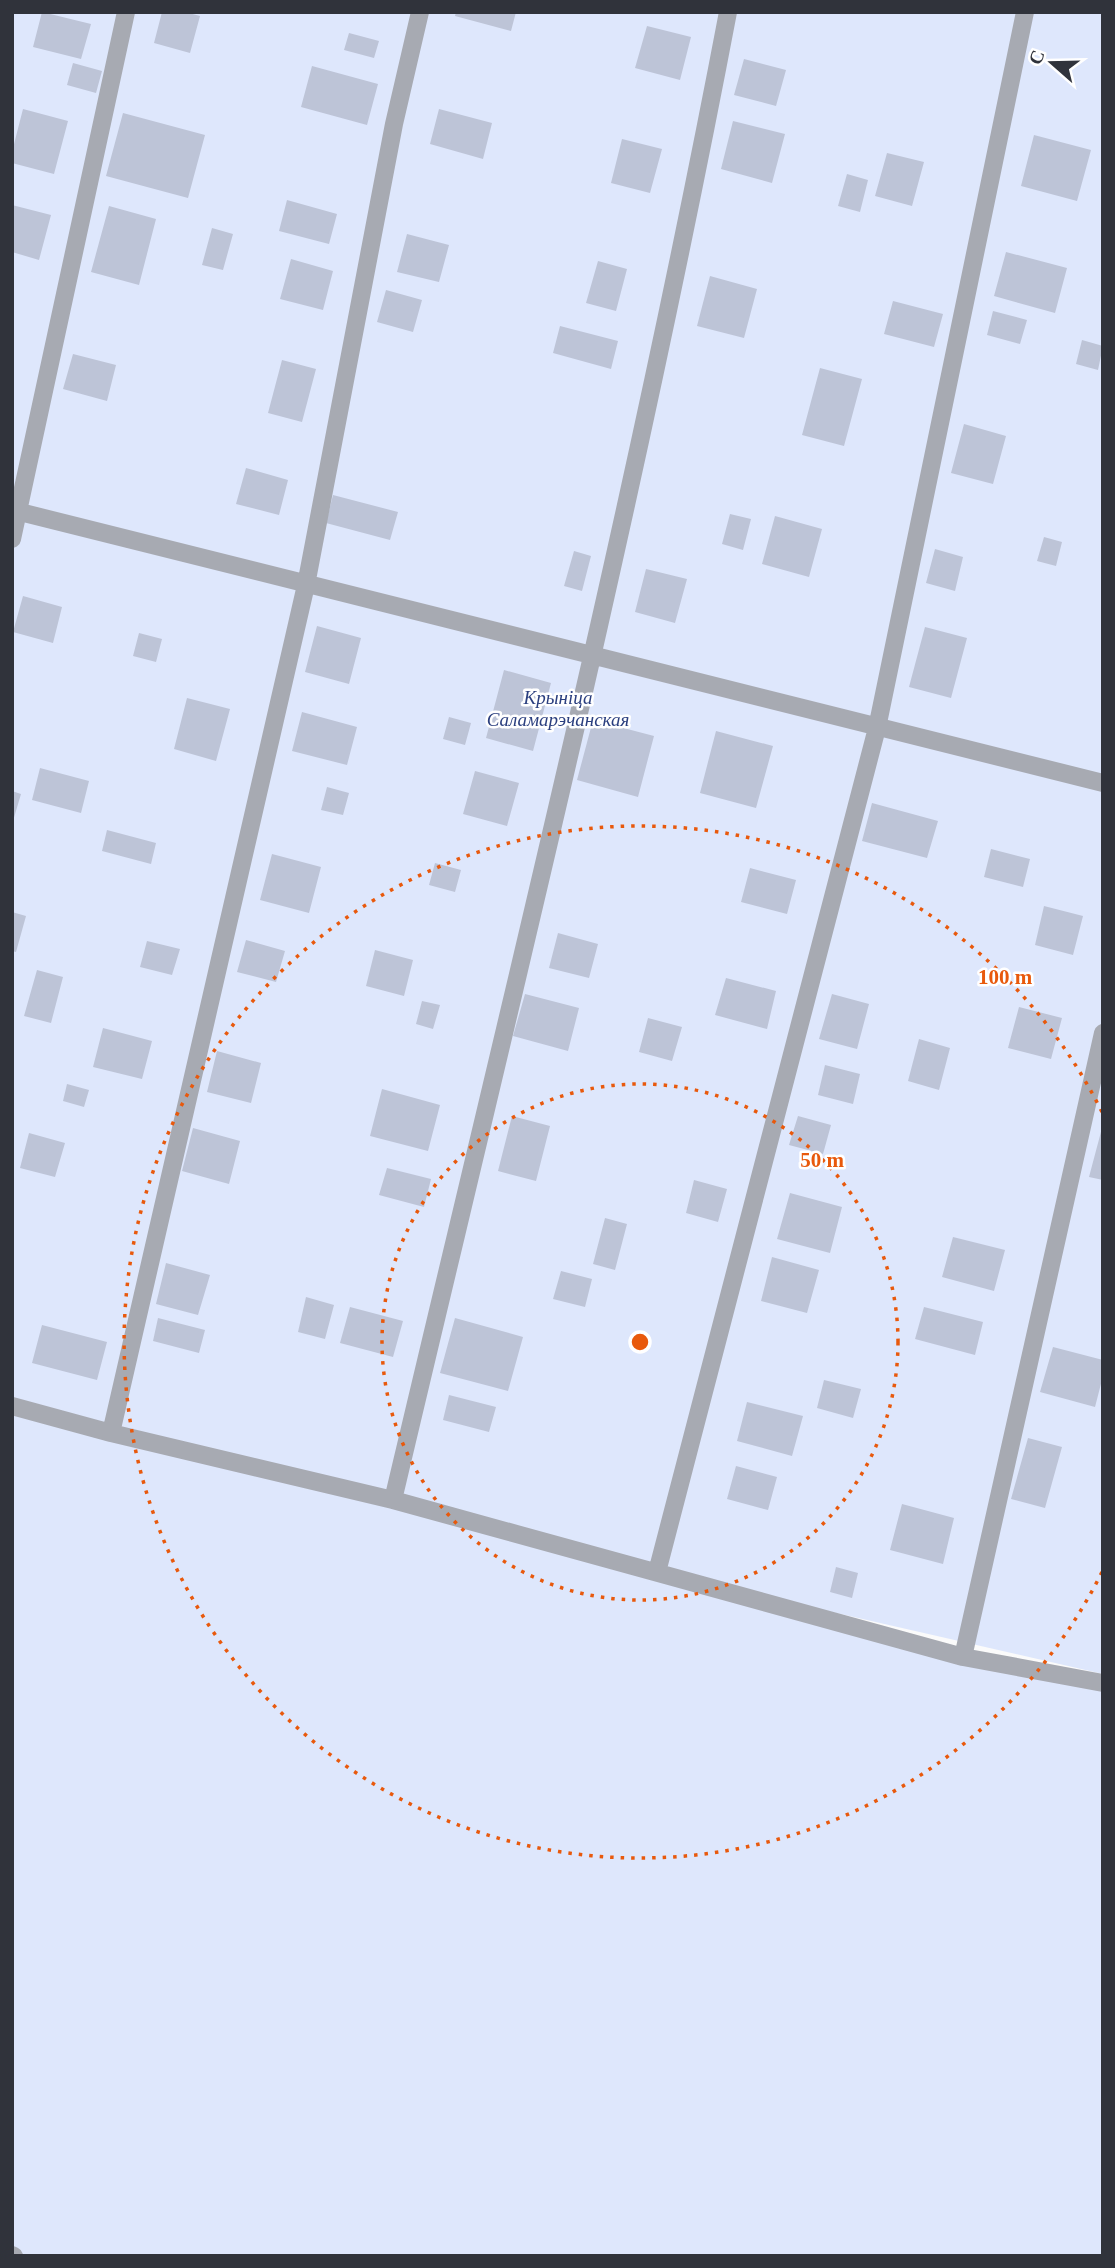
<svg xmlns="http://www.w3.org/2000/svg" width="1115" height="2268" viewBox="0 0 1115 2268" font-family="Georgia,serif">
<rect width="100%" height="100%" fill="#fbfbfb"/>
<path fill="#dee7fc" d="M12,12H1103V1674L679,1577L1103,1683V2256H12Z"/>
<path fill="#bdc4d7" d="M42,12L91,24L81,59L33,47Z
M162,12H185L200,16L190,53L154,43Z
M456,12H516L511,31L455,16Z
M647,26L691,37L680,80L635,68Z
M349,33L379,41L374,58L344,50Z
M744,59L786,70L776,106L734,95Z
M73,63L102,71L96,93L67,85Z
M312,66L378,84L367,125L301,107Z
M23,109L68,121L54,174L12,163V152Z
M439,109L492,123L483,159L430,144Z
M123,113L205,135L188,198L106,176Z
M733,121L785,134L772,183L721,169Z
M1034,135L1091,150L1077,201L1021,186Z
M622,139L662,149L650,193L611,183Z
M887,153L924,162L912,206L875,196Z
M847,174L868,180L860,212L838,206Z
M287,200L337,214L329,244L279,231Z
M12,205L51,215L39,260L12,252Z
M109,206L156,219L139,285L91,272Z
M212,228L233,234L223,270L202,265Z
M407,234L449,245L439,282L397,272Z
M1006,252L1067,268L1055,313L994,296Z
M291,259L333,271L323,310L280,299Z
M598,261L627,269L616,311L586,303Z
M710,276L757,289L744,338L697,326Z
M386,290L422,300L413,332L377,322Z
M893,301L943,314L934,347L884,334Z
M993,311L1027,320L1020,344L987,335Z
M560,326L618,341L611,369L553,353Z
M1082,340L1103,346L1098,370L1076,364Z
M73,354L116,365L107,401L63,389Z
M282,360L316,369L302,422L268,413Z
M820,368L862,379L844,446L802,435Z
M964,424L1006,436L993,484L951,473Z
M246,468L288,480L279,515L236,504Z
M333,495L398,512L390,540L326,523Z
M730,514L751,519L743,550L722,544Z
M775,516L822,529L809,577L762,564Z
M1044,537L1062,542L1056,566L1037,561Z
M935,549L963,557L955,591L926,583Z
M574,551L591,556L582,591L564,586Z
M646,569L687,579L675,623L635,612Z
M23,596L62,607L53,643L13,632Z
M317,626L361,638L349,684L305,672Z
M925,627L967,638L951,698L909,687Z
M139,633L162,639L156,662L133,656Z
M504,670L551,683L533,751L486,738Z
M187,698L230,709L216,761L174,749Z
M302,712L357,727L347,765L292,751Z
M449,717L471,723L465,745L443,739Z
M593,720L654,736L638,797L577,780Z
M716,731L773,746L756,808L700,793Z
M40,768L89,781L81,813L32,800Z
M475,771L519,783L507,826L463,814Z
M327,787L349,793L343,815L321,810Z
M12,791L21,794L13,821H12Z
M872,803L938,821L927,858L862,841Z
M107,830L156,843L151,864L102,851Z
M991,849L1030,859L1023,887L984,877Z
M272,854L321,867L309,913L260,900Z
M435,863L461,870L455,892L429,885Z
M750,868L796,880L787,914L741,902Z
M1044,906L1083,916L1073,955L1035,945Z
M12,912L26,916L16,952L12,951Z
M558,933L598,944L589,978L549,968Z
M246,940L285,951L276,982L237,972Z
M147,941L180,949L172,975L140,967Z
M375,950L413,960L404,996L366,986Z
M37,970L63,977L51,1023L24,1016Z
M726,978L776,991L767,1029L715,1015Z
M525,994L579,1008L568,1051L513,1036Z
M832,994L869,1004L857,1049L819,1039Z
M422,1001L440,1005L433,1029L416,1024Z
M1019,1007L1062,1018L1051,1059L1008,1048Z
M648,1018L682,1027L672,1061L639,1052Z
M103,1028L152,1041L142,1079L93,1067Z
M919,1039L950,1048L939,1090L908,1081Z
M217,1051L261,1063L251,1103L207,1092Z
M825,1065L860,1074L853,1104L818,1095Z
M67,1084L89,1090L84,1107L63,1101Z
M382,1089L440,1105L428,1151L370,1136Z
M512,1116L550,1126L536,1181L498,1171Z
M798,1116L831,1125L823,1154L789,1145Z
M193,1128L240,1141L229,1184L182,1171Z
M1102,1128L1103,1129V1180L1089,1177Z
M29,1133L65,1143L55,1177L20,1168Z
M387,1168L431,1179L424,1207L379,1195Z
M694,1180L727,1189L718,1222L686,1213Z
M790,1193L842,1207L830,1253L777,1239Z
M605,1218L627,1224L615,1270L593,1264Z
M953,1237L1005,1250L994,1291L942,1277Z
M772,1257L819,1270L807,1313L761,1301Z
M166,1263L210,1275L198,1315L156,1304Z
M561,1271L592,1279L585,1307L553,1299Z
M306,1297L334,1305L325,1339L298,1332Z
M350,1307L403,1321L393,1357L340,1343Z
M924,1307L983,1322L975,1355L915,1339Z
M158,1318L205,1330L199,1353L153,1341Z
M455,1318L523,1337L508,1391L440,1373Z
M42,1325L107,1342L97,1380L32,1363Z
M1053,1347L1103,1360V1376L1095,1407L1040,1392Z
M824,1380L861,1389L853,1418L817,1408Z
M449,1395L496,1407L489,1432L443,1420Z
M747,1402L803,1416L792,1456L737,1441Z
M1028,1438L1062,1447L1045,1508L1011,1499Z
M736,1466L777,1477L768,1510L727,1499Z
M902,1504L954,1518L943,1564L890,1550Z
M836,1567L858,1573L852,1598L830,1592Z"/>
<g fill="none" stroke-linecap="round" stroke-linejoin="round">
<path stroke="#a7aab2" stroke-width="18" d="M12,510L1103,783
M12,539L126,12
M12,1406L111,1433L393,1500L963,1657L1103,1683
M111,1433L306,585L394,124L420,12
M393,1500C510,1005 633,512 728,12
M657,1572L877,728L1025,12
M963,1657L1103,1033
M12,2255L14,2256"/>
</g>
<g fill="none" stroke="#e8590c" stroke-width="3.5" stroke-dasharray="3.5 7">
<circle cx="640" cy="1342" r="258"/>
<path d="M1102 1572A516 516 0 1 1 1102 1112"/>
</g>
<g text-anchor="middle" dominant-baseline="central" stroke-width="5" stroke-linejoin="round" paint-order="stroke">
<g font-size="19" font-style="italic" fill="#2b3f7f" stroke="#fff">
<text x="558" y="697">Крыніца<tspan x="558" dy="22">Саламарэчанская</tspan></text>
</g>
</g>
<circle cx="640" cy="1342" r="10" fill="#e8590c" stroke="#fff" stroke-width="3.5"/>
<g font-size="21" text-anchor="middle" font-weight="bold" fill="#e8590c" stroke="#fff" stroke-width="5" stroke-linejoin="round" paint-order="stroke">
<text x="1005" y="984">100 m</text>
<text x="822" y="1167">50 m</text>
</g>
<rect width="1115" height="2268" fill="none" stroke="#30333b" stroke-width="28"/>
<g transform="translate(1052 63) rotate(290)" stroke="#ffffff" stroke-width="5" paint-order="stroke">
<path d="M0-5L12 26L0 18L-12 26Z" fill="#30333b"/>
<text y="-10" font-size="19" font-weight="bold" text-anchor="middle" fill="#30333b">С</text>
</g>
</svg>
